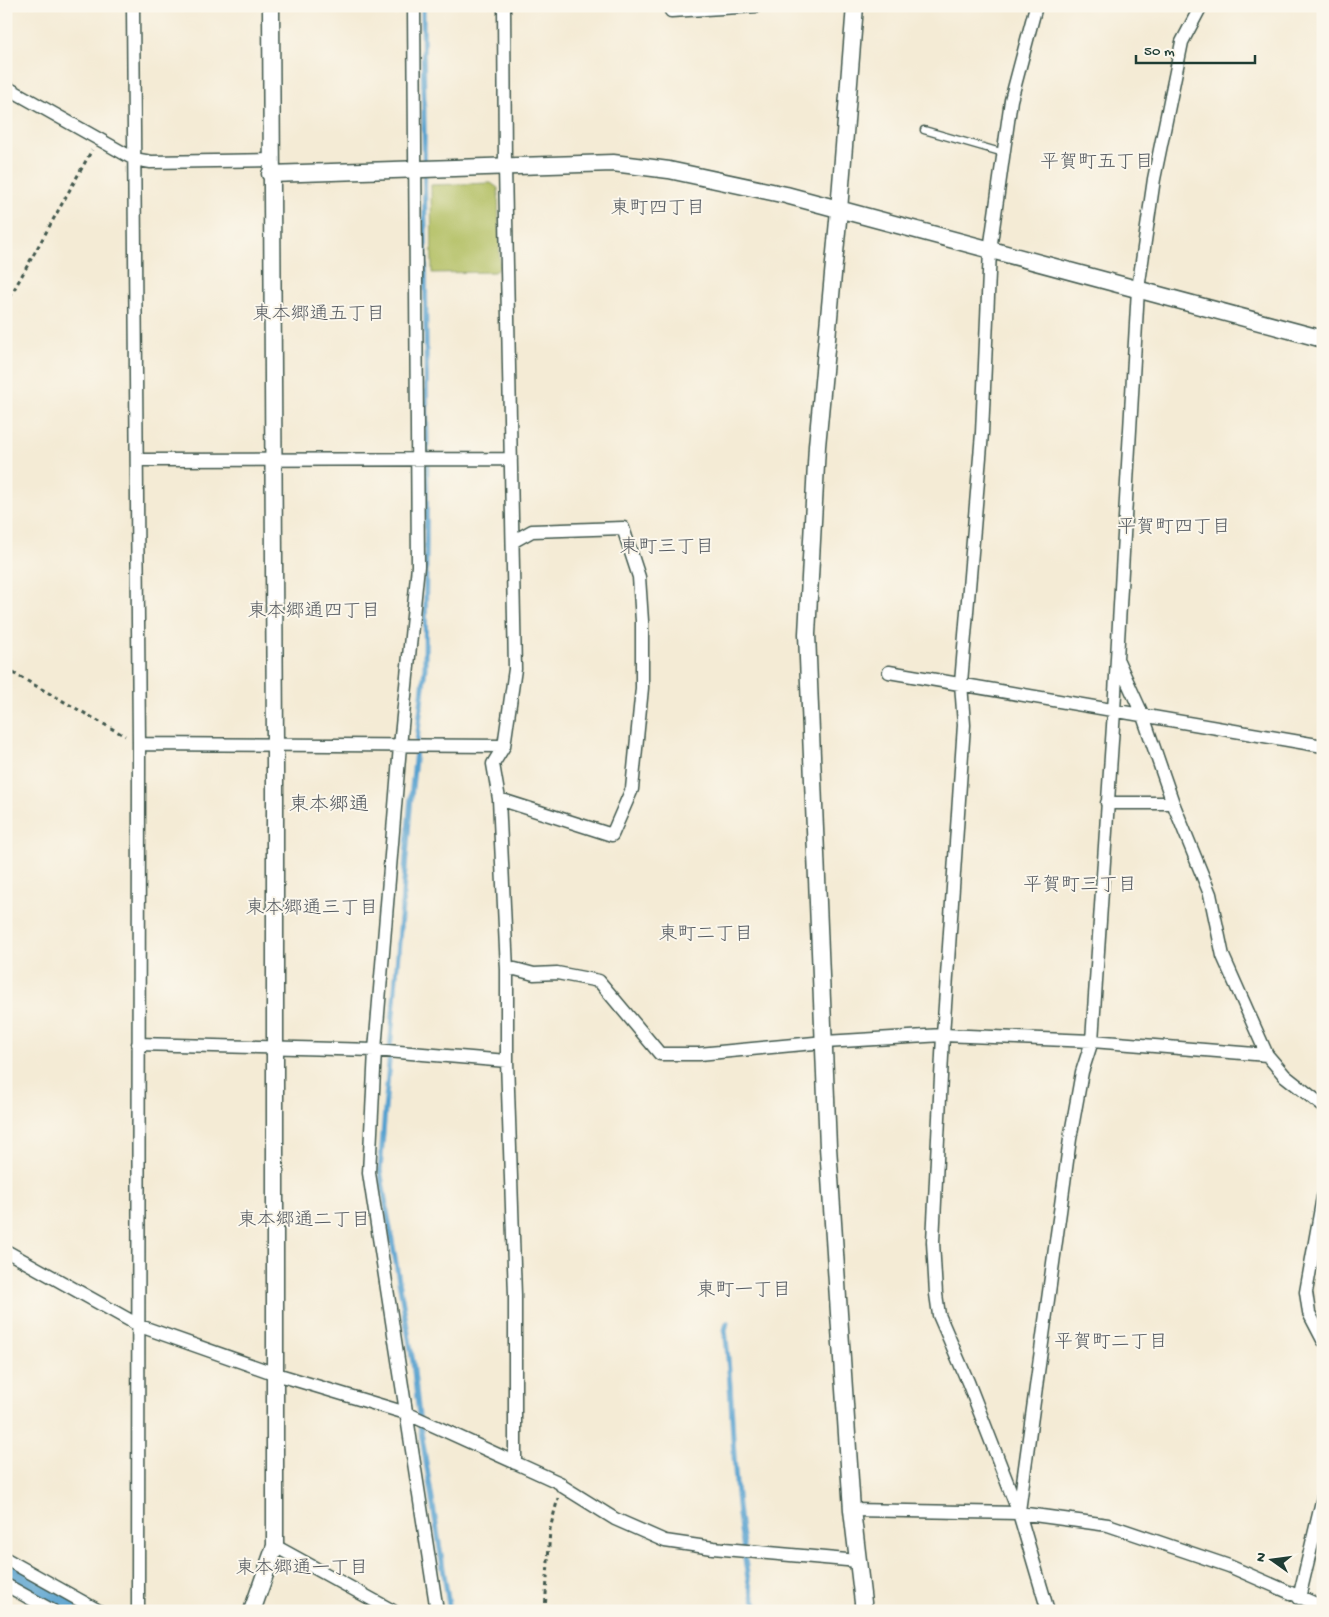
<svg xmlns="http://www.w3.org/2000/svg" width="1329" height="1617" viewBox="0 0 1329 1617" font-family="'Gochi Hand','Klee One',sans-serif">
<rect width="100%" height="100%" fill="#fbf7ec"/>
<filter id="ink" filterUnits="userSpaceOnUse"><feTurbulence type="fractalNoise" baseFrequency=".02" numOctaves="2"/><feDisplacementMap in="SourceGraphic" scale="10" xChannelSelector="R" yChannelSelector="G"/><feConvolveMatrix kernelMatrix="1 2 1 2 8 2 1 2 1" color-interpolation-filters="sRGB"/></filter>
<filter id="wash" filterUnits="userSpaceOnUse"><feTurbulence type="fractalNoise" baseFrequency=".0096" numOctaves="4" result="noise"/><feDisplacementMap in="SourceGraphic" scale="20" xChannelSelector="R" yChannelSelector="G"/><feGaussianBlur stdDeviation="1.12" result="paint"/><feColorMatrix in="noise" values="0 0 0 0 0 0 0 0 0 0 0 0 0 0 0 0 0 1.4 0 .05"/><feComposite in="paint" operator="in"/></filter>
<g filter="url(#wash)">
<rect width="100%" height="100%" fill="#f4ebd5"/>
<path fill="#b1be61" stroke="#687e4a" d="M491,183L498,188L500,267L494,272L432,273L431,185Z"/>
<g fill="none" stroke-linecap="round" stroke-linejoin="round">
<path stroke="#57a1cf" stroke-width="5" d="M423,6L427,448L425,668L411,797L380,1170L413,1362L420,1425L450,1611
M727,1323L725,1330C734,1399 731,1469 742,1537C747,1565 745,1585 760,1611"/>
<path stroke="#57a1cf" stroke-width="29" d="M6,1571L77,1611"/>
</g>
</g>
<g filter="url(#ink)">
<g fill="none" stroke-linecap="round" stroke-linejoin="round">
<g stroke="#3f574c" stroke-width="9">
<path id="service" d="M924,130L1004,153"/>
</g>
<g stroke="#3f574c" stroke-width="15">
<path id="minor" d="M133,6L139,744L138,1611
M414,6L418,566L400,746L375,1050L369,1173L437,1611
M504,6L505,167L515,669L504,746L493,764L499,799L507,970V1061L515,1295V1463
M1036,6L1011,100L990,250L982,433L961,683L964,725L943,1035L933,1242L936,1294L939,1315L968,1382L1019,1513L1048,1611
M671,11L756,6
M6,87L134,159L151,162L272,160
M138,460L511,459
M1118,661L1143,716L1173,803
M889,672L1323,746
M139,744L504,746
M499,799L612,835L632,789L642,688V621L639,577L623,528L532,531L514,541
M1107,803H1173L1210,894L1223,956L1267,1055L1285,1076L1323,1106
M507,970L515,969L534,974L557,973L599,981L660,1054H699L825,1042L943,1035L1092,1041L1267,1055
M138,1044L375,1050L507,1061
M1323,1197L1306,1292L1309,1313L1323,1340
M6,1251L140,1326L276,1374L406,1413L560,1483L562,1486L615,1519L665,1541L713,1548L858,1561
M852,1510L1019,1513L1108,1525L1229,1566L1323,1607
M1019,1511L1070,1139L1082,1072L1092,1041L1114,711L1138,289L1154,179L1182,42L1201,6
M275,1546L393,1611
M6,1559L99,1611
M6,1585L53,1611
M1299,1598L1323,1497"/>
</g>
<g stroke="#3f574c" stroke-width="19">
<path id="tertiary" d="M855,6L839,210L817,446L807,634L828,1147L852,1510L864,1611
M270,174L613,163L669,170L786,195L1323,339
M252,1611L275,1546V746L271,6"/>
</g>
<path stroke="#3f574c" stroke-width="3" stroke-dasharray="4 4" stroke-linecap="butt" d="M6,304L92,150
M6,669L125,736
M545,1611L550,1529L558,1498"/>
<use href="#service" stroke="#fff" stroke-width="6"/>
<use href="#minor" stroke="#fff" stroke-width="12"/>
<use href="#tertiary" stroke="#fff" stroke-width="16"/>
</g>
</g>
<g text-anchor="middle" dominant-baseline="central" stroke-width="4" stroke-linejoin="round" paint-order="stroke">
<g font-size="19" fill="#575c62" stroke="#fbf7ec">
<text x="1097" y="163">平賀町五丁目</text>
<text x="658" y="209">東町四丁目</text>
<text x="319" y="315">東本郷通五丁目</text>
<text x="1174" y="528">平賀町四丁目</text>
<text x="667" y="548">東町三丁目</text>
<text x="314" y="612">東本郷通四丁目</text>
<text x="1080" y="886">平賀町三丁目</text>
<text x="312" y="909">東本郷通三丁目</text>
<text x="706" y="935">東町二丁目</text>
<text x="304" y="1221">東本郷通二丁目</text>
<text x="744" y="1291">東町一丁目</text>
<text x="1111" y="1343">平賀町二丁目</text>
<text x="302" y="1569">東本郷通一丁目</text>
</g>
<g font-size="20" fill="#575c62" stroke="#fbf7ec">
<text x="329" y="806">東本郷通</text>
</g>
</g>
<rect width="1329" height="1617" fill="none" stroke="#fbf7ec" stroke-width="25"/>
<g transform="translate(1272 1560) rotate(284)" stroke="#fbf7ec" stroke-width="4" paint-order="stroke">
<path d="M0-4L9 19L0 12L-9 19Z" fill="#1f3d34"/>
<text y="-8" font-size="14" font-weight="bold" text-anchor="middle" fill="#1f3d34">N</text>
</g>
<path d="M1136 55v8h119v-8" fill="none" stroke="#1f3d34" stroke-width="2.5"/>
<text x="1144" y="55" font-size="15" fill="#1f3d34" stroke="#fbf7ec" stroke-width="4" paint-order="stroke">50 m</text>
</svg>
